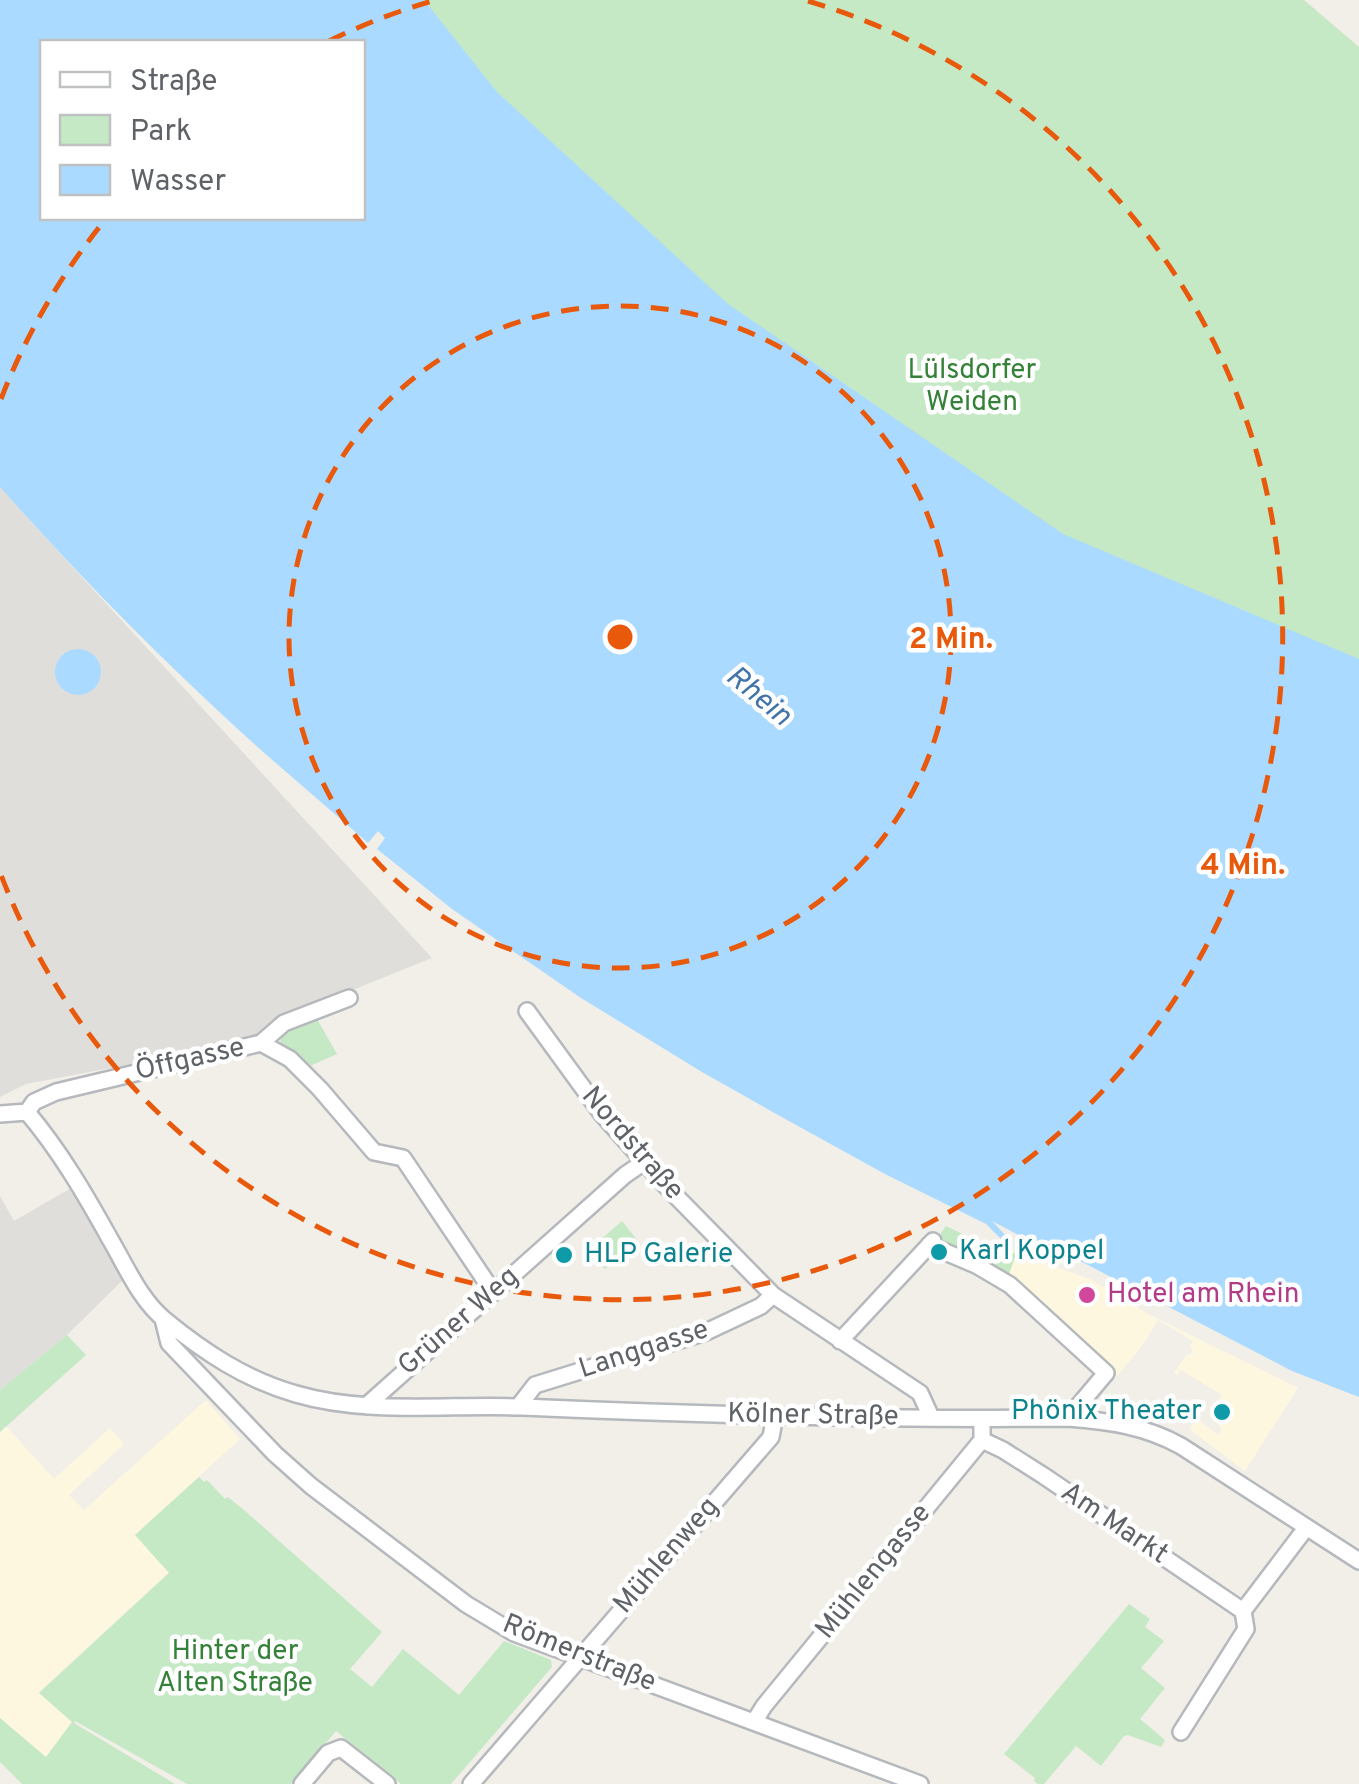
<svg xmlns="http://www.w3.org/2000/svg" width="1359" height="1784" viewBox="0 0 1359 1784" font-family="Overpass,sans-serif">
<rect width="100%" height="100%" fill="#f1efe8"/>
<path fill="#fef7e0" d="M1017,1253L1092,1280L1148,1314L1298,1388L1245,1471L1189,1429L1197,1419L1218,1435L1221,1429L1217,1423L1218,1420L1211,1415L1222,1395L1181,1370L1177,1375L1174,1373L1187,1354L1190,1355L1193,1350L1190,1347L1193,1341L1158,1320L1142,1346L1117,1376L1008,1276Z
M206,1400L240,1439L135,1535L169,1572L39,1692L73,1722L45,1758L0,1718V1432L6,1426L54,1479L110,1428L124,1444L69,1495L84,1510Z"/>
<path fill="#e0deda" d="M0,487L33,524L432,958L288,1016L253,1041L26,1084L0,1097Z
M78,1184L128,1275L67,1335L0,1390V1196L14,1221Z"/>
<path fill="#c5e8c5" d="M50,0H1304L1359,47V1018L362,218V42Z
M317,1019L337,1054L310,1066L281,1043L280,1038L285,1030Z
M622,1221L637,1240L605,1269L589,1250Z
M946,1226L977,1241L1016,1254L1008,1277L934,1243Z
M67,1335L86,1355L0,1432V1390Z
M199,1477L204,1482L207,1480L225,1499L228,1497L244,1510L382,1632L350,1669L372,1687L403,1649L459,1695L504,1641L551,1660L552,1667L451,1784H401L336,1731L291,1784H187L75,1721L74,1723L175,1784H22L0,1762V1718L46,1757L72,1722L39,1693L169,1573L135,1535Z
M1129,1604L1150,1619L1145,1627L1164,1641L1141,1668L1165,1688L1140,1719L1165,1740L1161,1747L1128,1735L1124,1736L1101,1766L1076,1746L1044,1784H1038L1034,1781L1035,1778L1004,1754Z"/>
<path fill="#aadaff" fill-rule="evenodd" d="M0,0H424L497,92L728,304L1063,534L1359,659V1397L1292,1371L1059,1250L1039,1246L992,1221L1011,1241L1007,1245L986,1224L885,1174L778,1115L702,1072L581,998L452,909L377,849L385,838L378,831L368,843C326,806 283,770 241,732C158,656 75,572 0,487ZM42,42H362V218H42Z
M55 672a23 23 0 1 1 46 0a23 23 0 1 1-46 0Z"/>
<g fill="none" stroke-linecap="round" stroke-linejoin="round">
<g stroke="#b5b8bc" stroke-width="20">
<path id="minor" d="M527,1011L602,1114L666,1186L773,1295L920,1393L931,1417
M261,1043L290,1059L320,1089L374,1152L403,1158L493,1292
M27,1112L34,1102L56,1092L261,1043L284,1023L349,998
M0,1114L27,1112C60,1151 85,1194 110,1239C126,1266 140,1300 165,1320C204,1352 246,1380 296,1394C368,1415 447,1404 522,1407C704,1415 886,1420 1068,1418C1109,1421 1145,1426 1181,1446L1359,1561
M929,1245L976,1265L1010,1285L1106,1373L1068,1418
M163,1319L169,1343L275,1454L311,1486L466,1604L514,1633L920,1784
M840,1341L933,1241
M366,1406L625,1175L644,1162
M518,1407L535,1385L706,1332L761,1306L773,1295
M982,1440L1003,1450L1044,1476L1243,1611
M754,1722L764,1706L982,1440V1419
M1181,1732L1246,1629L1243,1611L1306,1528
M302,1784L328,1753L341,1748L387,1784
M471,1784L771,1437L775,1415"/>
</g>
<use href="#minor" stroke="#fff" stroke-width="15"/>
</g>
<g fill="none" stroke="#e8590c" stroke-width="5" stroke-dasharray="18 12">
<circle cx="620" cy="637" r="331"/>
<path d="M1 399A663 663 0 0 1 105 220M329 41A663 663 0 0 1 432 1M808 1A663 663 0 1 1 1 875"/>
</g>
<g fill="#0f9aa8" stroke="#fff" stroke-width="4">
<circle cx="939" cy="1252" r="10"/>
<circle cx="564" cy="1255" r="10"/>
<circle cx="1222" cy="1412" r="10"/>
</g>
<circle fill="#d1479c" stroke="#fff" stroke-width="4" cx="1087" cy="1295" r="10"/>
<g text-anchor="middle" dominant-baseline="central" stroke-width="9" stroke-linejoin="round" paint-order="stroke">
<g font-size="28" fill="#348238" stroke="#fff">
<text x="972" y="371">Lülsdorfer<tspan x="972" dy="32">Weiden</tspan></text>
<text x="235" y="1652">Hinter der<tspan x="235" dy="32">Alten Straße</tspan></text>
</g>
<g font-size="28" fill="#5f6368" stroke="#fff">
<text transform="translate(190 1060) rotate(-13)">Öffgasse</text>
<text transform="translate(632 1144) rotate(49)">Nordstraße</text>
<text transform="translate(459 1322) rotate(-41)">Grüner Weg</text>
<text transform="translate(644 1350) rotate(-18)">Langgasse</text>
<text transform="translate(813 1416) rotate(1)">Kölner Straße</text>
<text transform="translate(1114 1524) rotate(34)">Am Markt</text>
<text transform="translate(667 1556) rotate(-49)">Mühlenweg</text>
<text transform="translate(874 1572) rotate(-51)">Mühlengasse</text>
<text transform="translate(579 1654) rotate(22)">Römerstraße</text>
</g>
<g font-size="28" fill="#0d838f" stroke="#fff" text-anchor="start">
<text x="959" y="1252">Karl Koppel</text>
<text x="584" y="1255">HLP Galerie</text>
<text x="1202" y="1412" text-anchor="end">Phönix Theater</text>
</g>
<g font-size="28" fill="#b23c85" stroke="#fff" text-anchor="start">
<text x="1107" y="1295">Hotel am Rhein</text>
</g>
<g font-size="30" font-style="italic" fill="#4174aa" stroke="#fff">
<text transform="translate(758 697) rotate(40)">Rhein</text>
</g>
</g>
<circle cx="620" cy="637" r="15" fill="#e8590c" stroke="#fff" stroke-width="5"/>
<g font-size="30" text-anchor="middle" font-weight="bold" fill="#e8590c" stroke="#fff" stroke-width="9" stroke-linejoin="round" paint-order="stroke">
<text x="951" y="648">2 Min.</text>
<text x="1243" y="874">4 Min.</text>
</g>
<rect x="40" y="40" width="325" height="180" fill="#ffffff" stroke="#bfc1c3" stroke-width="2.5"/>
<rect x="60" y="72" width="50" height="15" fill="#ffffff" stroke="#bfc1c3" stroke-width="2.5"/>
<text x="130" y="90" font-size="30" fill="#5f6368">Straße</text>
<rect x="60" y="115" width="50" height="30" fill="#c5e8c5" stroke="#bfc1c3" stroke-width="2.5"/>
<text x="130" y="140" font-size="30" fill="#5f6368">Park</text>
<rect x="60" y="165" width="50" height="30" fill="#aadaff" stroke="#bfc1c3" stroke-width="2.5"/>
<text x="130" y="190" font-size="30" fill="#5f6368">Wasser</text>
</svg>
